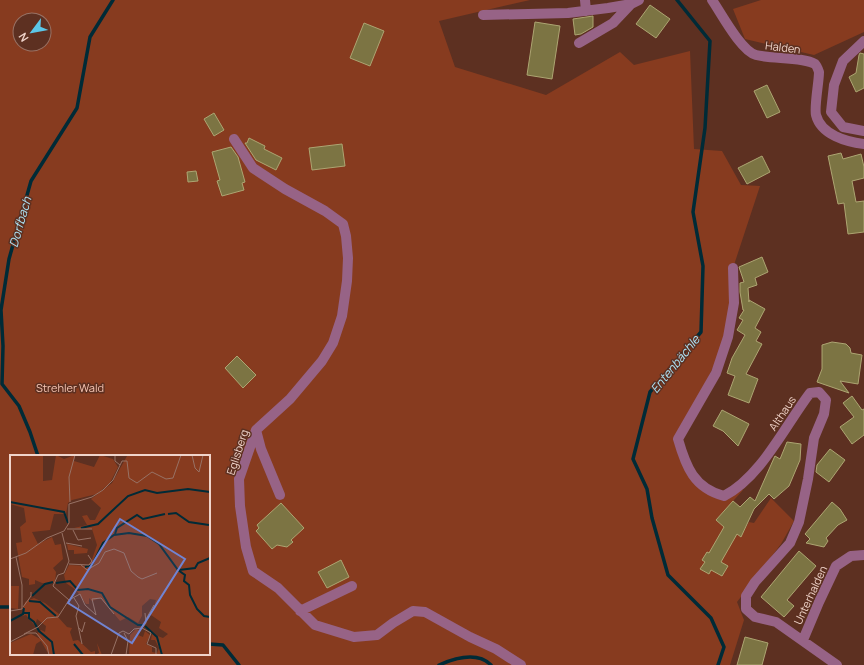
<svg xmlns="http://www.w3.org/2000/svg" width="864" height="665" viewBox="0 0 864 665" font-family="Manrope,sans-serif">
<rect width="100%" height="100%" fill="#5d3021"/>
<path fill="#873b1f" fill-rule="evenodd" d="M0,0H530L439,21L455,67L546,95L620,52L634,65L690,51L694,149L722,151L741,185L760,186L733,268L728,337L678,439L684,459L713,493L743,490L716,520L732,534L734,532L741,536L749,522L754,523L771,498L794,521L781,544L737,602L744,620L730,665H0ZM20,20H44V44H20ZM11,456H209V654H11Z
M761,0H864V32L814,55L745,39L733,9Z"/>
<g fill="none" stroke-linecap="round" stroke-linejoin="round">
<path stroke="#002b37" stroke-width="3.5" d="M677,0L710,41L705,128L693,212L703,266L701,332L650,392L633,459L647,489L652,518L668,575L711,618L724,647L718,665
M38,456L30,432L19,406L2,384L3,346L1,310L9,259L31,181L77,108L90,37L113,0
M0,607H11
M209,644L223,645L239,665
M439,665C455,658 477,651 491,665"/>
</g>
<path fill="#7c7443" stroke="#ada572" d="M650,5L670,19L656,38L636,24Z
M593,16V27L581,34L575,35L573,19Z
M535,22L560,26L552,79L527,75Z
M364,23L384,31L370,66L350,58Z
M860,53L864,54V88L856,92L849,77L856,73L859,55Z
M767,85L780,112L767,118L754,91Z
M214,113L224,130L214,136L204,119Z
M249,138L265,146L264,149L282,158L276,170L256,160L245,143H247Z
M342,144L345,166L312,170L309,148Z
M231,147L238,157L245,182L242,183L244,190L222,196L217,181L220,180L212,152Z
M841,153L843,159L861,154L864,167V178L852,181L856,202L864,201V232L848,234L844,203L838,204L828,156Z
M762,156L770,172L747,184L738,168Z
M196,171L198,181L188,182L187,172Z
M762,257L768,272L755,278L757,285L748,288L749,302V300L765,309L755,328L761,332L756,341L762,344L746,374L758,379L749,403L728,395L735,376L727,373L732,358L745,335L737,330L743,320L739,318L744,310H743L740,292V283L744,282L739,267Z
M832,342L846,344L850,348L851,353L862,355L858,384L840,381L849,393L817,382L822,369V345Z
M237,356L256,375L243,388L225,368Z
M852,396L862,410L864,409V435L852,444L840,427L854,417L843,403Z
M722,410L749,424L738,446L723,431L713,426Z
M787,442L801,444L800,460L789,486L774,499L769,494L754,509L741,537L737,534L721,562L728,566L722,576L711,570L709,574L700,569L705,562L702,560L707,552L709,553L724,527L716,520L733,501L740,507L750,497L755,501L774,458L775,456L780,459Z
M830,449L845,460L829,482L816,472L817,465Z
M832,502L840,509L847,520L838,525L826,538L828,541L824,547L806,543L810,539L805,534Z
M281,503L304,528L291,540L293,542L287,547L277,545L272,549L256,531L259,528L257,525Z
M799,551L816,566L787,600L794,606L784,617L761,597Z
M341,560L349,577L327,588L318,572Z
M745,637L768,643L762,665H737Z"/>
<g fill="none" stroke-linecap="round" stroke-linejoin="round">
<path stroke="#976386" stroke-width="10" d="M585,0L586,11
M712,0C721,13 741,51 756,55C771,59 804,57 815,64C817,66 818,69 819,72C819,82 814,107 816,115C821,135 847,142 864,144
M483,15L568,13L608,8L631,4
M864,41L843,61L834,85L831,112L843,127L864,131
M579,43L613,23L631,4L639,0
M234,139L253,168L285,189L325,211L343,224L346,236L348,258L347,281L342,316L333,343L322,361L290,399L256,430L239,479L240,506L246,547L253,571L278,588L315,625L354,637L377,635L393,623L413,611L425,612L470,637L496,649L521,665
M733,268L734,303L728,337L716,373L678,439C686,467 694,488 724,496C761,477 785,426 810,393L819,392L826,400L824,414L814,438L808,479L799,522L790,543L755,582L746,596V609L755,617L776,622L837,665
M256,430L261,449L280,495
M300,611L352,586
M803,640L819,602L836,566L851,556L864,555"/>
</g>
<g text-anchor="middle" dominant-baseline="central" stroke-width="3" stroke-linejoin="round" paint-order="stroke">
<g font-size="11" fill="#f0d4ca" stroke="#5d3021">
<text transform="translate(783 47) rotate(7)">Halden</text>
<text transform="translate(782 413) rotate(-56)">Althaus</text>
<text transform="translate(237 452) rotate(-72)">Eglisberg</text>
<text transform="translate(810 595) rotate(-65)">Unterhalden</text>
</g>
<g font-size="11" fill="#f8c6b4" stroke="#5d3021">
<text x="70" y="387">Strehler Wald</text>
</g>
<g font-size="12" font-style="italic" fill="#ade4f7" stroke="#5d3021">
<text transform="translate(20 222) rotate(-74)">Dorfbach</text>
<text transform="translate(675 364) rotate(-51)">Entenbächle</text>
</g>
</g>
<g transform="translate(10 455)">
<rect width="200" height="200" fill="#5d3021"/>
<path d="M0,0L33,1V26L42,25L46,0L54,4L65,0L64,6L84,12L90,0L103,4L108,12L100,28L87,39L62,45L58,48L56,59H44L40,75L22,77L28,89L42,82L45,90L51,89L53,104L43,113L46,117L45,128H32L25,125V129L19,130V124L12,122L6,88L12,87L10,72L16,67L14,53L0,49ZM200,0V200H119L120,180L126,174L129,175L128,180L133,182L135,176L140,180L136,189L142,192V197L147,198L149,193L145,185H141L142,179L153,183L158,179L149,173L151,167L141,160L146,145L140,144L132,151V161L128,168L118,162L110,166L91,143L82,146L79,143V149H76L66,135L56,128L54,120L59,110L77,111L81,107L87,90L82,74L64,73L77,70L72,61L77,60L80,65H85L91,53L81,44L102,28L117,1ZM57,89L78,94L77,98L64,99V95H58ZM0,131H9L8,154L0,153ZM24,143L35,148L49,159L48,162L57,172L62,173L60,177L63,186L68,185L81,197L85,196V200L89,198L87,188L92,200H39L27,179L31,175L35,177L36,171L27,164L25,171L16,160L12,161L15,147ZM21,179L32,185L26,189L23,200H0V188Z" fill="#873b1f"/>
<path fill="none" stroke="#002b37" stroke-width="2" d="M0,47L54,57L58,68M158,59L166,58L179,67L199,70M71,73L88,69L118,41L135,35L147,38L178,34L200,37M105,79L107,73L127,60L133,64L155,59M75,112L82,110L93,88L104,80L119,78L137,81L149,89L168,115L175,120L174,126L179,130L180,140L187,154L194,161L200,162M169,115L185,113L188,108L200,103M46,128L60,126L68,135L78,134L92,138L100,152L128,170H133M22,141L35,129L43,127M19,146L30,147L46,161M14,158H19V163L24,167L29,176L42,187L44,200M0,166L13,159L14,153M135,171L147,182L152,200M64,189L73,200"/>
<path fill="none" stroke="#987265" stroke-width="1" d="M105,0V6L110,10M182,0L185,13L189,17L193,0M60,47L59,22L65,0M57,74H82M63,75L68,85L81,83M52,78L59,106L54,118L48,120L43,131L59,145M56,88L72,91M6,102L12,130V154M0,104L16,98L37,83L54,76L59,68V49L82,42L93,35L103,25L112,6H117L119,23L127,28L142,17L156,24L163,23L171,0M59,109L79,110L82,106L78,100M70,109L77,115L89,108L95,97L104,94L114,98L121,116L128,122L132,124L147,118M64,143L69,151L66,161L72,189M59,145L70,139L75,150L86,160L82,144L91,143L104,159M13,152L21,141V137M0,156L12,154M136,164L144,150M69,173L72,177L75,167M132,173L136,168L135,158M114,178L118,186L116,200M14,179L28,172L37,163L48,162L59,145M0,187L17,178H26L37,191L39,200M101,200L109,178L113,176L119,179L124,174L132,173L141,178L137,189L146,193V200"/>
<path fill="#7184d2" fill-opacity="0.15" stroke="#7184d2" stroke-width="2" d="M110,64L175,104L122,188L58,148Z"/>
<rect width="200" height="200" fill="none" stroke="#f0d4ca" stroke-width="2"/>
</g>
<g transform="translate(32 32) rotate(238)"><circle r="19" fill="#5d3021" stroke="#987265"/>
<path d="M0-3L7 15L0 10L-7 15Z" fill="#5cc7e7"/>
<text y="-6" font-size="11" font-weight="bold" text-anchor="middle" fill="#f0d4ca">N</text>
</g>
</svg>
